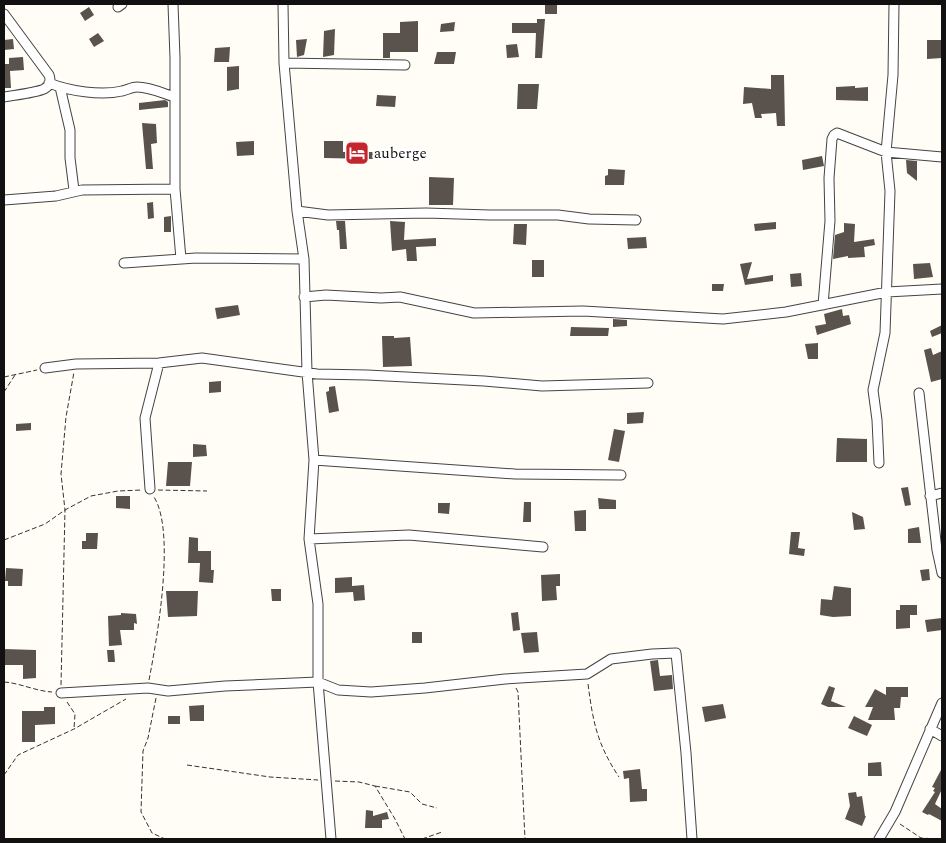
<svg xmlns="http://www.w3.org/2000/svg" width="946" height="843" viewBox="0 0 946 843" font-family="Spectral,serif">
<rect width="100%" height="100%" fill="#fffdf5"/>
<path fill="#5a524d" d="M545,4H557V14H545Z
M89,7L94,15L85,21L80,13Z
M537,19H545L542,58H535L536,33H512V23H537Z
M418,21V52H390V58H383V33H400V22Z
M455,22L454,31L440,32L441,24Z
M335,29L334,55L323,57L324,31Z
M98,33L104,41L94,47L89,39Z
M13,39L14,49L4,50V40Z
M307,39L304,55L297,57L296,40Z
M927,40H942V58L927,59Z
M517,44L519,57L507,58L506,45Z
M230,47L229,62H214L215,48Z
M437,52H456L454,64H434Z
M23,57L24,70L10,71L11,88H4V64H9V65V58Z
M239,66V89L227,91V67Z
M771,75H784L785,126H777L776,113L761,114L762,118H755L752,103L743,104L744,87L771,89Z
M518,84H539L537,109H517Z
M855,86V88L868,87V101L836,100V87Z
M377,95L396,96L395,107L376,106Z
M165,100L168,102V107L139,110V103Z
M142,123L156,124L157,143L151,144L153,169H146Z
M254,141V155L237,156L236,142Z
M324,141H343V152H373V159L324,158Z
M822,156L824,166L803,170L802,160Z
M906,160L917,161V181L907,173Z
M608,169L625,170L624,185H605V176L608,175Z
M429,177L454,178L453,205H429Z
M153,202L154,218L148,219L147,203Z
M171,216V232H164V217Z
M336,221H345L347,249H340L339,230H337Z
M390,221L405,222L404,240L436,238V246L416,247L417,261H407L406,249L392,251Z
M776,222V229L755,231L754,224Z
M844,223L855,224L854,242L874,239L875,245L864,247L865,257L848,258V256L833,259L835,235L844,232Z
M514,224H527L526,245L513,244Z
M646,237L647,248L628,249L627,238Z
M532,260H544V277H532Z
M752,262L747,279L773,275V281L745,285V284V285L740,264Z
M930,263L933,277L914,279L913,264Z
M801,273L802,286L791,287L790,274Z
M712,284H724L723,291H712Z
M238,305L240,315L217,319L215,308Z
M842,309L843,316L849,315L851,324L817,335L815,326L826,324L824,314Z
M613,319L627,320V326L613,327Z
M942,325V333L932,337L930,331Z
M571,327L609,328L608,336H570Z
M382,336H394V338L410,337L412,366L383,367Z
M818,343V359H808L805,344Z
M931,348L933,355L942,351V359H941L942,379L931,382L924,350Z
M221,381V392L209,393V382Z
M335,386L339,411L329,413L326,392L329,391V387Z
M644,412L643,423L627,424V413Z
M31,423V430L16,431V424Z
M614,429L625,431L619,462L608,460Z
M837,438L867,439V462H836Z
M193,444L206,445L207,456L193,457Z
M168,462H192L190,486H166Z
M908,487L911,505L905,506L901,488Z
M116,496H130V509L116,508Z
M598,498L616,500V509H599Z
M524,502H531V522H523Z
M438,503H450L449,514L438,513Z
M586,510V531H575L574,511Z
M852,512L863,517L865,529L854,530Z
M919,527L921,543H908V529Z
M791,532H800L798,548L805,549L804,556L789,554Z
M86,533H98L97,549H82V541H86Z
M189,537L198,538V551H211V570H214L213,583L199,582L200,563H188Z
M6,568L23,569L22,586H8V581H5Z
M929,569L930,580L922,581L920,570Z
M560,574V586H556L557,600L542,601L541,575Z
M352,577V586L364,585L365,600L354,601L353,592L335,593V578Z
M834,586L851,588V616L833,617L820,615L821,599L832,600Z
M271,589H281V601H272Z
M166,591H198L197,616L168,617Z
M900,605H917V615H910V628L896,629V610H900Z
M518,612L520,630L513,631L511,613Z
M121,613L136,614L137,624L134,623V630H120L122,645L109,646L108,616L121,615Z
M942,618V630L927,632L925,620Z
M412,632H422V643H412Z
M537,632L539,652L524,653L521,633Z
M4,649L36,650V678L23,679V665H5Z
M107,650H114L115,662H108Z
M658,660L660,676L672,675L673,689L654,691L650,661Z
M829,686L835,688L831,701L846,707H828L821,704Z
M886,687H908V697H901L900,708H894L895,720H868L873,707H865L875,689L886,695Z
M723,704L726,718L705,722L702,707Z
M204,705V721H190L189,706Z
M44,707H55V724L35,725V742H22V711H44Z
M168,716H180V724H168Z
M854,716L872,725L867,736L848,728Z
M881,762L882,776H868V763Z
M942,768V789L935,804L942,809V821L929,814L928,815L922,812L935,792L933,791L935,788L932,787Z
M640,769L642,789H647V801L630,802L629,778L624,779L623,771Z
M856,792L857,797L862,796L865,816H866L862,826L845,819L850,806L848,793Z
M366,810L373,811V816L387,812L389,819L382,820V828H365Z"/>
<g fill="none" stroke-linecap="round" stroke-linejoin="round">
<g stroke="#444" stroke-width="11">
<path id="street" d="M173,4L175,58V189L181,259
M283,4L284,63L297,211L304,259L307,372L314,460L309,539L318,604V682L331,839
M118,7L122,4
M4,14L49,75C51,80 50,86 44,89C35,93 15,95 4,97
M284,63L405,65
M49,83C69,91 101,96 122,91C127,90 132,87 137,87C150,87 162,93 174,97
M60,87L70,130V158L74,190
M4,200L56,196L82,190L175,189
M297,211L328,215L426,213L490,215H558L589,219L636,220
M124,263L196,258L304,259
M304,297L326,295L381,298L400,297L474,313L583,311L723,319L786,312L887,292L942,289
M823,305L830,221L829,178L832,139L834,135L837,133L886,152L942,157
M45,368L76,364L159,363L202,358L317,374L367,375L484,381L542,386L648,383
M919,393L937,550L942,573
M314,460L515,474L621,475
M879,463L877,420L873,390L885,333L890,191L886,152L893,75L894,4
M150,489L145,418L159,363
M930,496L942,493
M309,539L409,535L543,547
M61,693L148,688L168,691L225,686L318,682L338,690L371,692L425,688L505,679L587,674L611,659L652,654L676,653L686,753L692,839
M930,729L942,736
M879,839L895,812L942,703"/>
</g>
<path stroke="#333" stroke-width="1" stroke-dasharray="5 2.5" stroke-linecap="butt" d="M4,377L37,370
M4,392L15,375
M158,490L207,491
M4,540L45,524L65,510L91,496L118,491L142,490
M149,680C157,639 176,532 154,497
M4,682C20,683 35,691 52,692
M588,684C593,722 597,744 619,777
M61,685L65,510L61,474L66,417L74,372
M516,688L518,692L525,839
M156,698L148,738L143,751L141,812L152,833L165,839
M67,702L75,714L74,729
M187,765L270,777L318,780
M4,775L18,755L74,729L126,699
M335,781L359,782L375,786L395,819L405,839
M375,786L410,792L422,804L437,808
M900,824L921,838L937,839
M422,839L442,832"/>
<use href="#street" stroke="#fff" stroke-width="9"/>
</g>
<defs>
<g id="hotel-square" transform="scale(1.25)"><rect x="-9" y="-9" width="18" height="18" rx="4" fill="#c4262e" stroke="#fff"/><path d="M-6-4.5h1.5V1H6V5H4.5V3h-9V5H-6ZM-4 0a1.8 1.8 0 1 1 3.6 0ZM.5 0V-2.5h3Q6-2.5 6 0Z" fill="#fff"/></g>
</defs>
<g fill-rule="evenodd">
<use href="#hotel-square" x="357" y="153"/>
</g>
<g text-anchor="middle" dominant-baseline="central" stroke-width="5" stroke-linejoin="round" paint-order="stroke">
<g font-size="15" fill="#111" stroke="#fff" text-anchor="start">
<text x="374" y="153">auberge</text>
</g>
</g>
<rect width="946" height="843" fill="none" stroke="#111111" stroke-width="10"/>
</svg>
